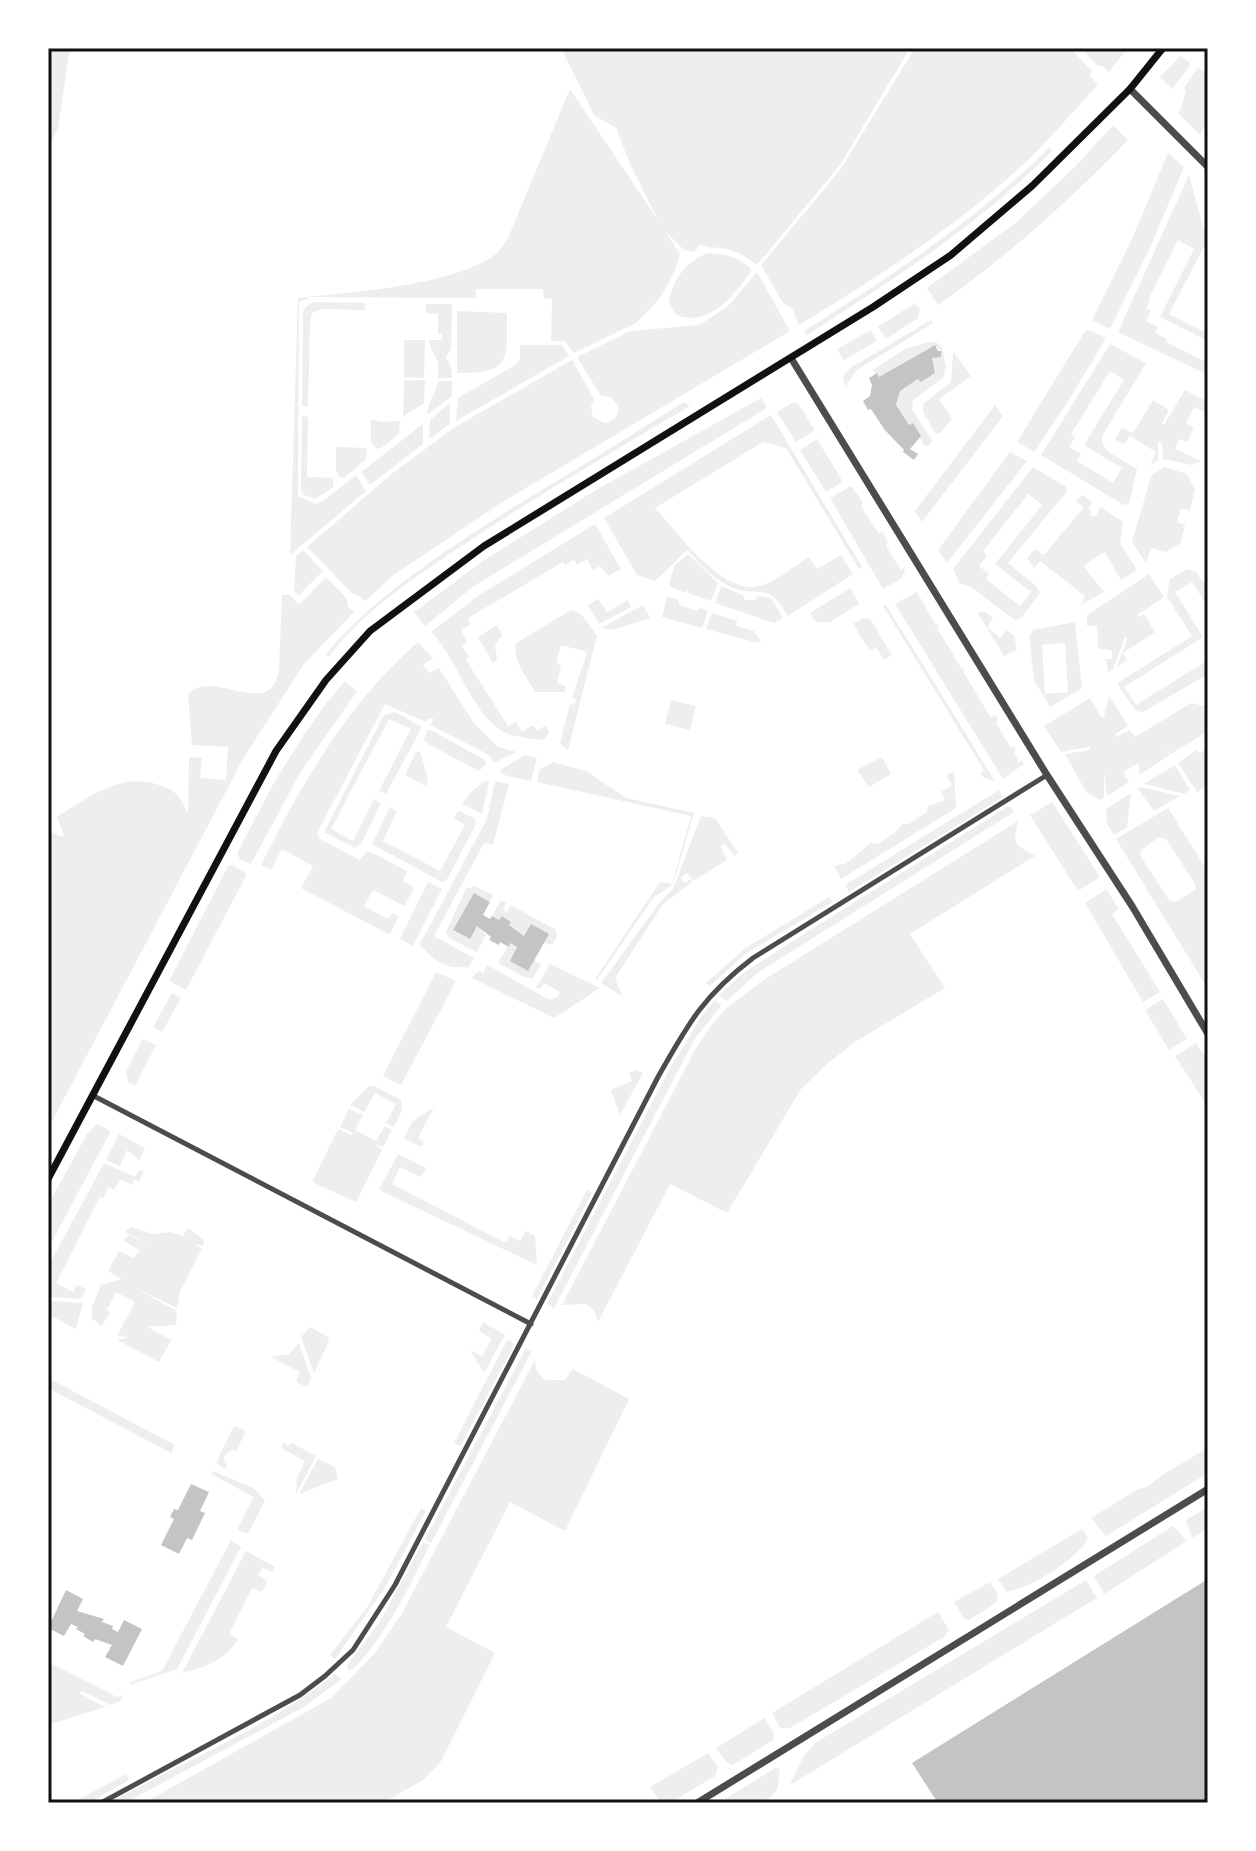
<svg xmlns="http://www.w3.org/2000/svg" width="1256" height="1851" viewBox="0 0 1256 1851" font-family="'Source Sans 3',sans-serif">
<rect width="100%" height="100%" fill="#fff"/>
<path fill="#eee" fill-rule="evenodd" d="M48,48H70L58,127L48,151Z
M561,48H910L840,165L757,265C747,257 734,249 720,248C712,247 709,249 701,244L693,252L684,250L665,231L680,254L674,273L660,298L636,323L574,353L565,341H551L552,299L544,298L543,289H476V298L310,297L299,302L298,496L315,504L323,501L356,475L366,491L290,555L298,298C352,292 447,286 492,257C499,253 503,245 508,238L570,89L658,220L630,164L616,128L594,115Z
M915,48H1070L1092,71L1090,76L1098,85C1074,110 1052,137 1027,161C959,225 878,277 799,325L792,308L783,303L761,265L840,170Z
M1081,48H1128L1109,72L1103,66H1098Z
M1180,56L1189,62L1190,66L1172,89L1160,77Z
M1198,67L1208,75V120L1200,135L1179,114L1186,91L1184,88Z
M1113,125L1128,140C1069,201 1007,257 938,305L927,288L1014,224L1075,167Z
M1049,148L1052,151C980,224 893,280 807,335L804,331C890,277 976,220 1049,148Z
M1168,153L1184,167L1149,250L1110,329L1092,320L1132,239Z
M1189,175L1207,241L1169,314L1208,334V341L1160,317L1194,249L1178,240L1150,296L1147,309L1151,311L1146,321L1158,327L1155,333L1167,339L1166,342L1208,363V375L1118,332Z
M709,253C724,254 740,257 751,269L750,273C732,298 709,327 676,315L669,303C671,281 688,259 709,253Z
M757,272L790,331L496,506L395,574L365,601L359,596L353,594L307,547L394,472L455,427L572,360L594,399L591,407L593,417L605,423C615,421 619,415 618,405L611,397L601,396L577,357L630,331L699,325L727,307Z
M314,302L365,303V310L321,309L312,313L310,324L308,407L302,406L303,311L306,306Z
M915,303L920,309L918,318L886,339L878,327Z
M426,304H452L451,349L446,357L451,367L452,378H438V363L428,340H442V334H438V314L426,313Z
M457,311L507,313C507,359 512,374 457,373Z
M931,320L933,323L857,370L845,387L843,377L850,368Z
M871,330L877,341L844,360L837,349Z
M1089,330L1106,338L1070,398L1034,452L1017,442L1085,331Z
M404,340H425L424,378L404,377Z
M929,342H936L942,347L946,367L943,378L913,400L912,409L932,441L928,447L923,444L913,423L909,425L896,405L900,391L918,379L921,382L934,373L932,358L941,357V351L934,345L879,377L873,370L905,349Z
M1110,344L1146,363L1102,436V442L1107,451L1137,469L1129,504L1124,505L1041,455ZM1110,371L1124,380L1084,445L1122,468L1113,483L1077,461L1081,454L1069,447L1075,437L1071,434Z
M520,345H562L569,356L456,421L458,398L515,365L520,359Z
M953,351L971,376L939,399L952,419L940,433H935L923,412L924,403L951,382Z
M404,380H425L424,403L403,417Z
M438,381H452V396L427,415C428,402 436,394 438,381Z
M1185,390L1208,402V414L1194,407L1186,423L1194,428L1187,442L1179,439L1175,449L1201,461L1192,465L1163,459L1162,444L1158,441V460L1150,466L1156,452L1130,436L1125,444L1116,441L1115,438L1122,428L1133,433L1153,400L1169,410L1162,423L1164,425Z
M761,398L767,408L474,586L425,626L414,612L486,559L596,490Z
M684,402L690,406C614,451 538,495 465,544C418,575 363,610 329,657L325,655C377,593 449,548 517,505C573,471 629,437 684,402Z
M794,402L799,405L815,430L796,442L777,412Z
M450,403V424L429,439L430,420Z
M995,405L1003,416L922,522L915,511Z
M771,415L862,567L859,569L786,448L763,442L655,508C676,531 719,590 754,587C773,585 793,567 809,557L817,569L841,555L853,574L788,616C765,577 759,602 725,584C710,576 699,562 687,550L655,581L637,575L604,518Z
M302,416L308,417L307,477L333,478V487L315,499L304,495L301,490Z
M371,419L381,422L400,421L399,434L381,448H376L371,442Z
M423,424V444L370,485L361,472Z
M817,439L843,482L826,492L800,450Z
M336,447L367,448L366,459L344,478L339,477L336,470Z
M1010,452L1027,461L947,563L938,550Z
M1033,467L1066,487L1067,491L1008,563L1036,586L1040,593L1021,618L1015,620L971,587L959,583L953,569ZM1028,494L1042,505L995,564L1031,592L1020,606L986,579L989,574L979,566L987,556L983,551Z
M1164,467L1187,474L1195,489L1190,510L1181,509L1177,522L1185,525L1181,543L1166,552L1151,548L1146,563L1132,542L1151,476Z
M851,486L863,502L861,506L879,534L882,531L888,542L886,546L901,570L904,568L905,570L902,578L883,589L830,498Z
M1082,495L1092,502L1088,509L1092,512L1090,515L1095,517L1101,507L1123,522L1120,543L1136,568L1135,571L1121,580L1105,552L1086,564L1084,567L1104,592L1081,605L1085,596L1040,561L1034,568L1027,558L1035,549L1044,555L1084,507L1076,501Z
M595,524L621,569L608,576L600,566L593,570L587,559L577,565L574,560L565,565L563,562L468,618L471,624L461,630L467,642L462,646L469,657L466,660L508,726L516,722L522,732L533,725L537,731L546,725L549,732L545,739L540,740C528,738 512,737 502,731C470,711 458,659 431,632L478,596Z
M303,550L323,571L298,596L294,590L296,556Z
M688,554L718,583L711,601L688,593V589L686,593L669,586L674,566Z
M1187,569L1196,572L1208,589V607L1192,582L1175,592L1203,637L1124,687L1136,705L1208,660V674L1143,712L1136,711L1118,685L1119,682L1192,636L1167,597L1170,579Z
M1149,574L1164,597L1137,615L1139,617L1144,614L1155,632L1123,653L1127,660L1117,667L1127,639L1125,637L1113,669L1108,673L1106,659H1112V651L1098,648L1097,626H1087V615Z
M326,577L347,599L348,607L354,612L304,664L243,759L48,1129V830L62,837L64,835L57,817C87,798 119,773 156,784C165,787 172,789 178,796C182,801 185,808 188,813L189,757L202,758L200,778L226,780L228,747L192,745L188,695C211,666 273,724 279,668L282,595H290L299,605Z
M721,586L743,595L745,600H756L757,596L771,598L783,618L774,623L715,603Z
M850,588L859,604L830,622H816L810,613Z
M917,592L936,626L938,624L939,626L938,630L962,669L964,666V673L991,718L995,715L998,719L996,723L1011,748L1014,746L1016,750L1014,753L1019,762L1022,760L1024,764L1003,779L895,604Z
M667,596L679,600L678,604L696,611L701,608L708,611L702,628L662,617Z
M598,599L607,612L628,600L631,607L599,624L588,605Z
M643,605L650,618L612,630L601,628Z
M886,605L995,781L984,778L980,773L984,770L883,606Z
M571,610L581,614L597,636L568,750L560,743L570,704L575,705L576,699L572,698L587,652L561,645L556,663L561,665L557,683L566,686L564,692H535C527,677 512,660 516,643Z
M977,612H986L993,618L987,627L1000,638L1007,630L1014,636L1017,650L1004,656Z
M712,613L737,621L736,626L754,631L761,641L758,643L706,629Z
M863,618L870,619L892,655L884,660L876,647L870,651L853,624Z
M1075,622L1082,688L1050,707L1034,680L1029,636L1033,630ZM1065,643L1068,692L1045,694L1042,645Z
M497,625L502,635L495,645L497,660L493,663L478,637Z
M418,642L433,658L423,665L429,673L439,668L474,723L498,747L517,752L494,763L489,755L430,725L434,719L429,718L426,722L385,704L317,833L320,839L360,860L367,852H371L407,871L403,881L412,886L413,890L404,906L373,890L364,906L388,919L393,913L399,916L390,935L301,888L313,866L282,849L271,870L261,865C302,783 348,703 418,642Z
M345,681L357,691L300,773L251,864L240,859L237,853L275,781L302,738L324,706Z
M1109,696L1128,726L1115,734L1116,737L1130,730L1135,737L1191,703L1208,707V731L1171,754L1165,747L1170,755L1139,775V763L1123,772L1129,782L1107,796L1104,772V798L1100,800L1086,792L1065,754L1090,750L1089,747L1061,752L1044,726L1090,698L1101,717H1104Z
M671,700L696,706L690,730L665,724Z
M395,712L422,727L386,794L379,791L411,729L389,719L331,829L353,841L374,799L381,803L361,844L355,848L324,832L384,715Z
M427,730H431L485,760L487,763L479,771L428,744L424,740Z
M1208,748V785L1197,792L1178,763L1197,750L1200,753Z
M420,751L428,778L426,786L405,775L416,752Z
M525,755L537,758L531,781L504,775L499,771Z
M882,757L891,774L869,787L857,770Z
M553,762L586,771L626,798L694,813L673,884L653,898L597,980L595,979L660,882L672,884L691,816L537,782L539,770Z
M1175,765L1190,790L1184,794L1144,784Z
M954,771L956,808L841,879L834,866L845,864L871,843L878,844L894,833L902,824H909L927,812L928,806L945,800L941,792L952,785L946,776Z
M485,781H489L482,814L462,804L473,790Z
M495,781L509,784L493,845L484,843L434,936L474,958L468,968C464,966 459,968 454,967C441,966 427,954 420,944L487,819Z
M1141,787L1180,796L1154,811L1138,789Z
M999,790L1003,797L849,892L845,885Z
M1131,793L1127,827L1114,835L1107,824L1106,809Z
M1052,802L1100,877L1078,891L1030,815Z
M390,807L397,811L383,841L440,871L465,825L454,818L458,811L474,818L476,824L446,881L442,882L372,844Z
M1007,807H1011L1014,812L781,958L759,972L726,1001L719,995L742,974L794,940Z
M1168,808L1208,872V989L1116,839ZM1159,837L1166,839L1195,884L1196,889L1176,902L1169,900L1140,855L1141,850Z
M701,816L715,818L738,853L735,856L724,843L721,847L727,860L693,881L687,873L681,877L684,883L690,879L692,882L663,904L615,978L622,996L601,983L660,902L673,889Z
M1018,821L1015,838L1017,845L1035,856L910,934L945,988L855,1042L827,1064L801,1089L727,1213L670,1184L598,1322L594,1310L586,1304L562,1305L695,1050L710,1027L726,1008L770,976Z
M232,865L247,874L186,990L169,981L228,866Z
M428,882L442,889L413,946L400,939Z
M475,886L493,895L490,902L474,893L453,930L469,939L477,926L484,930L483,933L486,935L477,952L449,938L446,932L466,889Z
M1106,889L1119,909L1112,914L1160,992L1143,1002L1085,903Z
M829,897L833,902L745,954L710,986L706,983L744,949Z
M501,900L506,903L503,910L507,912L511,905L556,930L557,937L552,945L524,936L509,925L511,921L502,916L499,920L492,916Z
M510,943L517,947L510,961L534,960L541,965L533,978H526L498,963Z
M550,964L600,988L554,1018L472,978L478,971L483,973L487,965L550,1000L557,997L560,992L544,983L540,989L536,988Z
M436,972L456,981L401,1085L383,1076Z
M172,993L181,998L162,1032L153,1027Z
M1163,999L1187,1039L1169,1050L1145,1010Z
M715,1000L721,1006L694,1040L554,1308L547,1304L668,1072L702,1015Z
M143,1039L156,1045L135,1086L128,1082L126,1071Z
M1196,1043L1208,1061V1101L1206,1104L1175,1056Z
M637,1070L643,1073L620,1115L611,1090L632,1081L629,1073Z
M369,1086H374L401,1100L402,1110L394,1127L386,1123L396,1104L375,1093L364,1112L350,1105Z
M434,1107L418,1138L424,1142L421,1147L404,1138L412,1122Z
M349,1109L363,1115L355,1130L376,1141L385,1126L392,1130L383,1147L375,1145L382,1150L356,1202L312,1182L338,1129L352,1135L353,1133L340,1127Z
M97,1124L111,1131L48,1249V1205L87,1134Z
M119,1134L145,1148L139,1160L127,1150L120,1166L106,1160Z
M398,1154L426,1168L421,1177L400,1167L392,1184L506,1243L510,1236L520,1241L526,1231L535,1236L537,1265L379,1190Z
M104,1163L135,1177L139,1170L144,1171L139,1182L134,1179L132,1185L120,1179L114,1190L109,1187L103,1198L100,1197L56,1283L73,1292L77,1285L86,1289L81,1299L48,1297V1267Z
M587,1190L592,1193L537,1299L532,1296Z
M131,1227L153,1234L171,1232L183,1236L188,1228L204,1240L203,1246L195,1244L202,1249L180,1291L177,1308L131,1286L177,1311L176,1325L148,1327L171,1340L159,1362L117,1340L130,1337L117,1336L135,1302L116,1292L107,1310L110,1312L101,1327L95,1320L92,1321V1307L101,1285L122,1279L108,1271L119,1251L134,1258L139,1250L124,1241L128,1235L150,1245L125,1232Z
M48,1301L83,1303L76,1329L48,1314Z
M483,1322L505,1335L484,1373L470,1350L482,1356L492,1339L479,1331Z
M310,1327L328,1337L329,1341L314,1373L301,1337Z
M507,1340L514,1343L512,1349L461,1445H457L454,1443Z
M299,1343L311,1378L307,1387L296,1382L300,1372L271,1357L289,1354Z
M526,1348L532,1351L431,1543L425,1539Z
M535,1360L537,1372L545,1380H565L573,1369L629,1399L565,1531L510,1502L446,1627L495,1653L440,1763L423,1780L383,1803H144L331,1698L374,1654L401,1615Z
M48,1378L175,1445L171,1453L48,1388Z
M234,1426L246,1431L236,1451L231,1450L224,1456V1461L227,1466L225,1469L216,1463Z
M283,1443L289,1446L292,1443L316,1456L296,1494L297,1478L305,1461L281,1448Z
M1206,1449L1208,1473L1106,1536L1091,1518L1138,1489L1147,1487L1162,1475Z
M318,1459L335,1467L338,1479L299,1494Z
M213,1471L253,1488L265,1501L248,1534L237,1530L254,1497L211,1474Z
M1208,1507V1528L1192,1538L1186,1520Z
M421,1508L426,1511L386,1586L335,1659L330,1655L368,1606Z
M1173,1526L1187,1541L1104,1594L1094,1576Z
M1082,1529L1088,1538C1080,1557 1026,1592 1006,1591L998,1579Z
M231,1540L241,1547L177,1669L130,1685V1682L162,1671Z
M423,1542L430,1545C408,1589 387,1635 352,1670H348L347,1665L381,1620Z
M246,1551L275,1567L273,1572L262,1568L258,1575L267,1581L262,1592L252,1588L229,1634L238,1639C225,1661 205,1667 182,1673Z
M1086,1580L1097,1598L790,1785L803,1757L815,1743Z
M990,1582L998,1595L997,1602L969,1620L964,1619L954,1602Z
M938,1612L949,1630L944,1637L790,1728H780L772,1713Z
M48,1662L117,1697L123,1695L121,1701L110,1705L82,1691L79,1693L105,1707L48,1725Z
M335,1674L342,1679L304,1707L125,1803H109C184,1761 267,1728 335,1674Z
M765,1718L774,1734L773,1740L733,1765L726,1762L716,1748Z
M708,1753L718,1767L715,1776L670,1803H661L650,1787Z
M775,1768H779C784,1810 748,1803 719,1803Z
M126,1774L129,1780L88,1803H72Z"/>
<path fill="#c4c4c4" d="M935,345L938,351H941V357L932,358L935,373L921,382L918,379L900,391L896,405L909,425L913,423L921,436L910,449L918,454L914,460L903,452L904,450L884,429L871,409L868,410L863,401L870,396L872,385L869,378L877,373L879,377Z
M474,893L490,902L483,915L490,919L492,916L499,920L502,916L511,922L509,925L524,936L531,924L549,934L528,971L510,961L517,947L510,943L509,947L500,942L499,945L489,940L491,937L477,926L470,939L453,930Z
M191,1484L209,1492L200,1511L205,1513L192,1540L187,1538L179,1554L161,1545L174,1519L170,1517L174,1509L178,1510Z
M1208,1579V1803H938L912,1763Z
M66,1590L83,1599L77,1611L104,1619L102,1622L113,1626L112,1629L118,1632L124,1620L142,1629L123,1666L105,1657L112,1645L95,1639L93,1642L83,1636L85,1634L76,1629L78,1627L71,1624L64,1636L48,1628Z"/>
<g fill="none" stroke-linecap="round" stroke-linejoin="round">
<path stroke="#4c4c4c" stroke-width="5" d="M92,1095L531,1324
M101,1803L300,1695L325,1676L353,1650L395,1585L658,1077C688,1024 703,996 753,958L1047,775"/>
<path stroke="#4c4c4c" stroke-width="7" d="M1130,89L1208,167
M791,358L1047,775L1132,906L1208,1034
M697,1803L1208,1489"/>
<path stroke="#111" stroke-width="7" d="M48,1179L276,751L326,680L370,631L484,546L873,307L951,255L1032,186L1130,89L1163,48"/>
</g>
<rect width="1256" height="1851" fill="none" stroke="#ffffff" stroke-width="100"/>
<rect x="50" y="50" width="1156" height="1751" fill="none" stroke="#111" stroke-width="3"/>
</svg>
